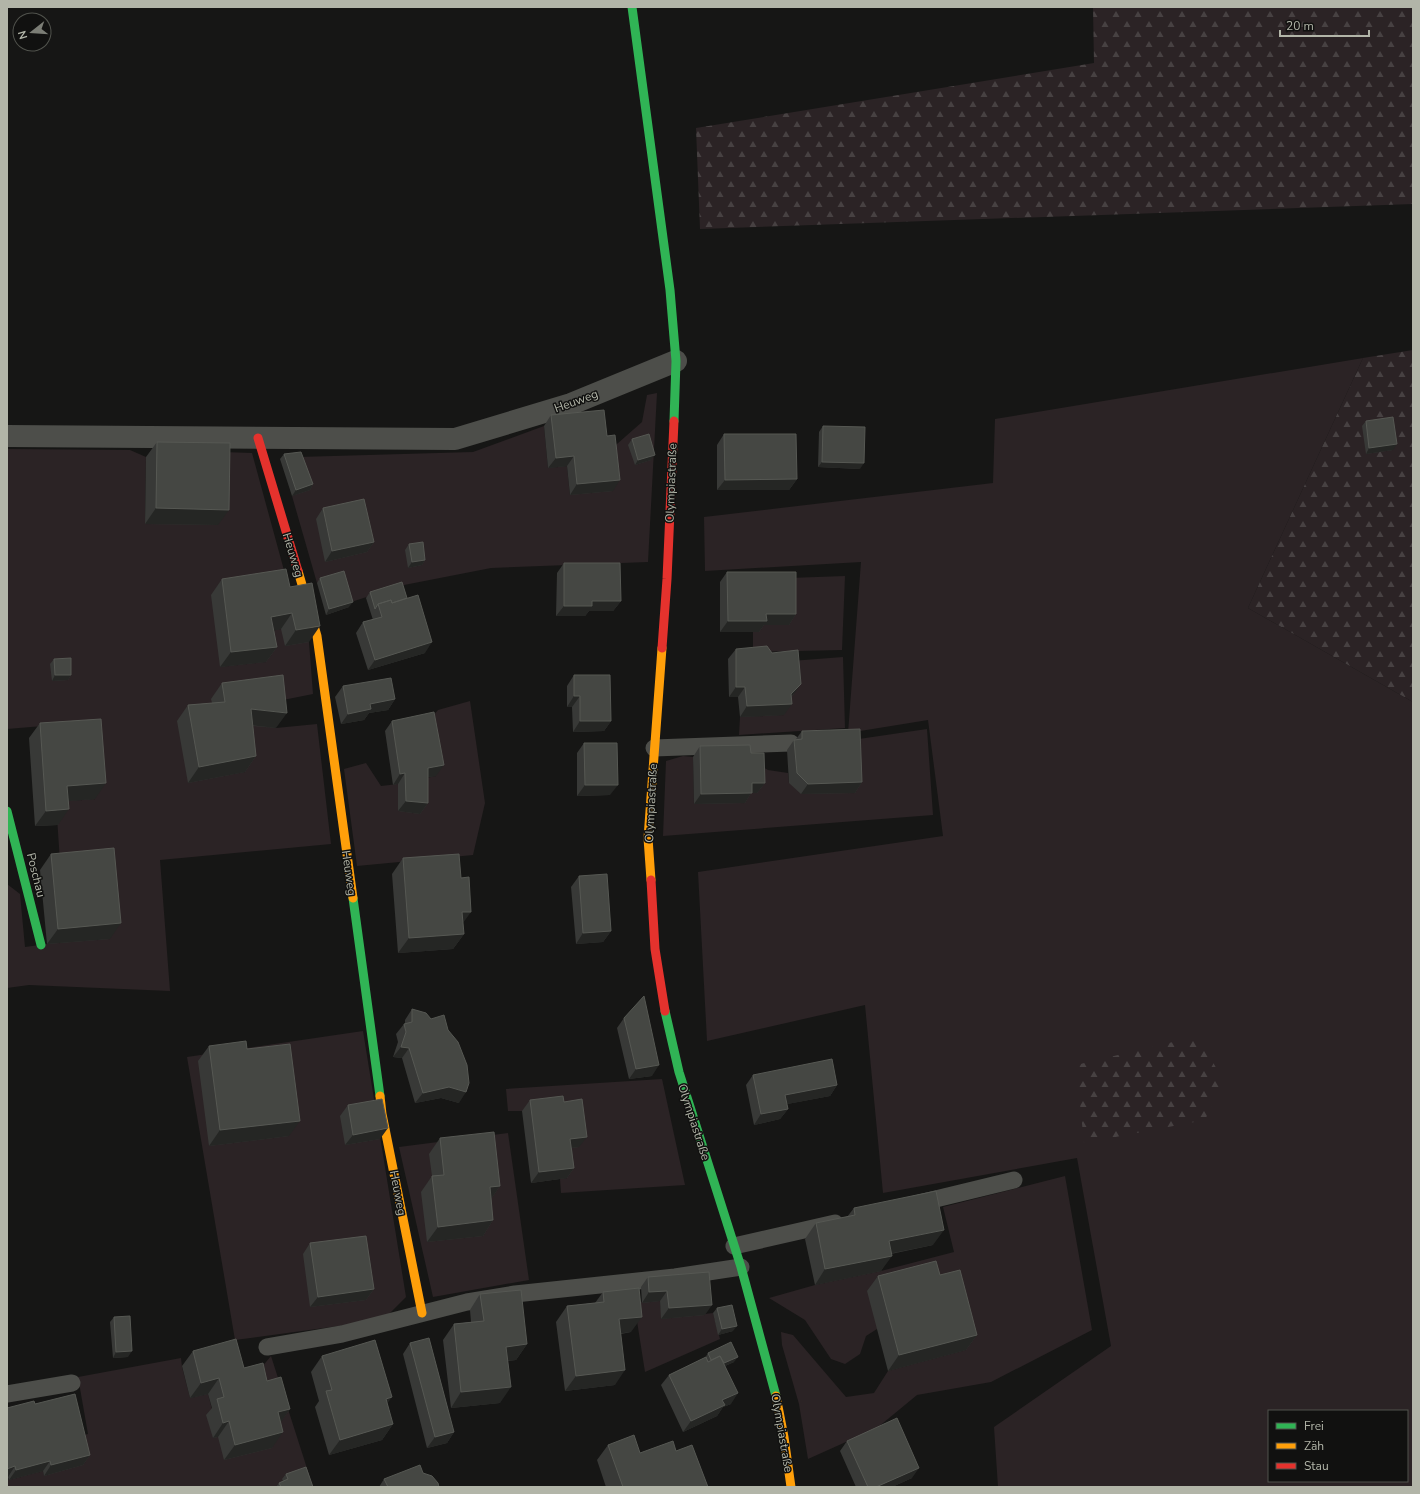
<svg xmlns="http://www.w3.org/2000/svg" width="1420" height="1494" viewBox="0 0 1420 1494" font-family="'Nunito Sans',sans-serif">
<defs>
<pattern id="forest-firs" width="22" height="20" patternUnits="userSpaceOnUse"><rect width="22" height="20" fill="#2b2325"/><path d="M5 1l3.5 6h-7zM16 11l3.5 6h-7z" fill="#474142"/></pattern>
</defs>
<rect width="100%" height="100%" fill="#161615"/>
<path fill="#2b2325" fill-rule="evenodd" d="M1363,358L1248,608L1413,702V1487H998L994,1427L1111,1346L1077,1158L883,1193L865,1005L707,1041L698,872L943,836L928,720L848,733L861,562L705,571L704,517L993,483L995,419ZM1269,1411H1407V1481H1269Z
M657,393L648,562L491,568L404,585L348,603L340,577L317,583L292,496L310,489L298,457L473,452L544,426L548,468L567,466L570,495L609,451L642,422L647,395Z
M7,449L130,450L146,457L145,524L223,452L252,453L285,574L220,667L266,662L260,633L281,629L309,642L313,694L273,702L214,718L188,782L245,772L240,724L276,728L317,724L331,844L160,860L170,991L29,985L7,988V884L20,894L25,947L47,944L60,862L56,802L95,799L91,722L7,729Z
M845,576L842,650L753,652V632L789,578Z
M843,657L845,728L739,735L740,717L784,715L791,661Z
M470,701L485,803L473,855L357,866L344,769L366,763L381,786L398,784V811L420,779L436,776L427,723L438,710Z
M927,729L933,815L663,836L666,761L683,756L693,757L694,804L756,763L768,770L788,773L789,783L852,740Z
M363,1031L406,1297L383,1320L235,1340L187,1057Z
M662,1079L685,1185L561,1193L560,1179L567,1178L522,1111H508L506,1089Z
M508,1133L529,1280L433,1297L399,1147Z
M1065,1176L1092,1330L991,1382L917,1395L877,1428L808,1459L799,1404L782,1345L781,1332L793,1335L846,1397L874,1393L888,1371L966,1350L877,1329L866,1336L860,1354L845,1364L831,1359L805,1320L769,1298L815,1285L881,1271L954,1252L943,1207Z
M660,1301L662,1319L713,1313L720,1339L645,1372L634,1302Z
M271,1356L313,1487L285,1485L278,1487H7V1477L9,1480L43,1471L44,1475L75,1437L88,1434L78,1377L181,1358L182,1367L190,1398L208,1394L213,1413L252,1379Z"/>
<path fill="url(#forest-firs)" d="M1093,7H1413V204L700,229L696,128L1094,63Z
M1413,350V702L1248,608L1363,358Z
M1198,1036L1223,1080L1205,1120L1084,1143L1076,1065Z"/>
<g fill="none" stroke-linecap="round" stroke-linejoin="round">
<path stroke="#4d4e4a" stroke-width="17" d="M654,748L791,743
M915,1204L1014,1180
M734,1246L835,1223
M267,1347L342,1334L467,1302L515,1294L675,1277L741,1267
M7,1394L72,1383"/>
<path stroke="#4d4e4a" stroke-width="22" d="M7,436L455,439L571,404L676,361"/>
<path stroke="#30b455" stroke-width="9" d="M632,7L670,290L676,361L674,421
M7,811L41,945
M353,898L380,1096
M665,1011L679,1072L741,1267L776,1396"/>
<path stroke="#ff9f0a" stroke-width="9" d="M298,571L317,636L353,898
M651,880L648,838L662,648
M380,1096L382,1114L422,1313
M776,1396L784,1437L791,1487"/>
<path stroke="#e5322d" stroke-width="9" d="M258,438L298,571
M662,648L667,579L674,421
M651,880L655,949L665,1011"/>
</g>
<path fill="#383937" d="M551,415L607,436L613,491L570,495L567,466L548,468L544,426Z
M1366,421L1393,450L1366,454L1362,426Z
M823,426L860,469L818,467L819,432Z
M724,434L797,479L789,490H717V445Z
M632,439L651,460L635,465L628,445Z
M157,442L218,525L145,524L146,457Z
M284,454L313,484L310,490L292,496L280,459Z
M323,508L374,542L367,552L325,562L316,519Z
M409,544L425,560L422,565L408,568L405,550Z
M564,563L621,601L613,611H589L585,616H556L557,573Z
M727,572L796,614L789,625H764L759,632H720V582Z
M320,578L349,607L326,615L317,583Z
M222,579L290,587L309,642L285,646L281,629L274,630L277,647L266,662L220,667L211,595Z
M370,592L407,598L425,653L368,670L356,633L363,622L373,620L366,598Z
M736,649L794,694L791,697L784,715L740,717L738,697H729L728,659Z
M54,659L71,675L68,680L52,681L50,664Z
M574,675L611,721L604,731L573,732L572,707H567V686Z
M222,683L276,728L253,726L256,756L245,772L188,783L177,721L188,705L212,703L211,699Z
M343,686L395,699L388,710L369,713L364,720L341,724L335,697Z
M392,721L436,776L428,777V803L420,814L398,811V784L393,785L385,731Z
M40,723L95,799L68,801L58,825L35,826L29,738Z
M802,731L862,782L855,793L801,794L789,783L787,750L794,740L796,739Z
M584,743L610,795L577,796V753Z
M700,746L751,753L765,783L757,793H751L745,803L694,804L693,757Z
M51,854L110,939L47,944L40,870Z
M403,858L464,934L453,949L398,953L392,874Z
M579,876L611,931L603,942L576,944L571,887Z
M412,1009L459,1103L441,1098L415,1103L402,1058L393,1057L398,1042L396,1034L404,1024H405V1020Z
M624,1018L652,1076L629,1079L617,1028Z
M209,1046L247,1049L289,1136L209,1146L198,1061Z
M753,1075L837,1085L830,1096L787,1104L788,1109L780,1119L754,1125L746,1085Z
M530,1100L564,1102L579,1147L572,1148L574,1168L567,1178L531,1183L522,1111Z
M348,1105L380,1139L345,1145L340,1116Z
M440,1138L500,1186L491,1199L493,1220L483,1236L427,1242L421,1192L432,1176L429,1154Z
M854,1208L933,1245L891,1254L881,1271L815,1285L805,1239L816,1223L847,1217Z
M310,1243L374,1289L366,1300L310,1307L303,1254Z
M940,1275L977,1335L966,1350L888,1371L867,1291L878,1276Z
M648,1277L705,1315L661,1319L660,1301L642,1303L641,1287Z
M603,1292L631,1332L621,1334L615,1385L565,1391L556,1322L567,1306L595,1303Z
M480,1294L527,1344L516,1360L508,1361L500,1403L451,1408L443,1340L454,1324L471,1322L470,1310Z
M717,1308L733,1331L718,1335L713,1313Z
M114,1317L128,1357L113,1358L110,1322Z
M410,1343L454,1432L447,1443L427,1448L403,1354Z
M193,1351L244,1368L267,1381L290,1409L280,1423L272,1448L224,1460L218,1437L213,1438L206,1415L212,1408L208,1394L190,1398L182,1366Z
M708,1353L734,1362L725,1366L731,1404L723,1407L717,1416L683,1432L661,1385L669,1375L705,1358Z
M322,1356L393,1424L382,1440L329,1455L315,1407L319,1401L311,1372Z
M35,1404L90,1455L83,1465L44,1476L43,1471L9,1480L8,1477Z
M847,1441L912,1478L892,1487H856L840,1451Z
M608,1445L640,1453L676,1451L708,1487H606L597,1460Z
M423,1473L439,1487H379L384,1479Z
M286,1474L313,1487H276L279,1483L283,1481L282,1479Z"/>
<path fill="#252624" d="M1397,444L1393,450L1366,454L1369,448Z
M655,455L651,460L635,465L638,460Z
M574,456L567,466L548,468L556,458Z
M822,462L864,463L860,469L818,467Z
M797,479L789,490H717L725,480Z
M620,480L613,491L570,495L577,484Z
M313,484L310,490L292,496L296,490Z
M156,508L229,510L218,525L145,524Z
M374,542L367,552L325,562L332,551Z
M425,560L422,565L408,568L412,562Z
M592,601H621L613,611H589L585,616H556L564,606Z
M353,602L349,607L326,615L329,609Z
M292,613L281,629L260,633L271,617Z
M766,614H796L789,625H764L759,632H720L728,621Z
M320,626L309,642L285,646L296,630Z
M432,642L425,653L368,670L375,660Z
M277,647L266,662L220,667L231,652Z
M55,675H71L68,680L52,681Z
M801,684L794,694L784,704H792L784,715L740,717L747,706L791,694Z
M736,687H745L738,697H729Z
M574,696H580L572,707H567Z
M395,699L388,710L369,713L364,720L341,724L348,714L370,704Z
M251,709L287,713L276,728L240,724Z
M580,721H611L604,731L573,732Z
M256,756L245,772L188,783L199,767Z
M444,765L436,776L420,778L428,768Z
M405,773L398,784L393,785L400,774Z
M862,782L855,793L801,794L808,784Z
M106,783L95,799L56,802L67,786Z
M752,783H765L757,793H751L745,803L694,804L701,794Z
M585,785H618L610,795L577,796Z
M406,801L428,803L420,814L398,811Z
M69,809L58,825L35,826L46,811Z
M462,912H471L460,927Z
M121,923L110,939L47,944L58,929Z
M611,931L603,942L576,944L583,933Z
M464,934L453,949L398,953L409,938Z
M401,1047L409,1048L402,1058L393,1057Z
M659,1065L652,1076L629,1079L636,1069Z
M837,1085L830,1096L777,1106L785,1095Z
M449,1087L466,1092L459,1103L441,1098L415,1103L423,1093Z
M788,1109L780,1119L754,1125L761,1114Z
M300,1121L289,1136L209,1146L220,1130Z
M388,1128L380,1139L345,1145L353,1135Z
M587,1137L579,1147L563,1149L570,1139Z
M574,1168L567,1178L531,1183L539,1172Z
M500,1186L489,1202L490,1187Z
M493,1220L483,1236L427,1242L438,1227Z
M944,1230L933,1245L878,1256L889,1241Z
M892,1256L881,1271L815,1285L825,1269Z
M374,1289L366,1300L310,1307L318,1297Z
M667,1291L660,1301L642,1303L649,1292Z
M712,1305L705,1315L661,1319L669,1308Z
M642,1317L631,1332L608,1335L619,1319Z
M737,1326L733,1331L718,1335L722,1329Z
M977,1335L966,1350L888,1371L899,1355Z
M527,1344L516,1360L495,1362L506,1347Z
M132,1351L128,1357L113,1358L116,1352Z
M738,1357L734,1362L715,1371L719,1366Z
M625,1370L615,1385L565,1391L576,1376Z
M219,1378L208,1394L190,1398L201,1383Z
M511,1387L500,1403L451,1408L461,1392Z
M738,1393L731,1404L723,1407L717,1416L683,1432L691,1421L722,1400Z
M392,1397L381,1412L386,1399Z
M290,1409L279,1425L278,1412Z
M229,1421L218,1437L213,1438L223,1423Z
M393,1424L382,1440L329,1455L340,1440Z
M283,1432L272,1448L224,1460L235,1445Z
M454,1432L447,1443L427,1448L435,1437Z
M90,1455L83,1465L44,1476L51,1465Z
M50,1461L43,1471L9,1480L16,1470Z
M15,1466L8,1477H7V1469Z
M919,1468L912,1478L892,1487H876Z"/>
<path fill="#454743" stroke="#565853" d="M604,410L607,436L615,435L620,480L577,484L574,456L556,458L551,415Z
M1393,417L1397,444L1369,448L1366,421Z
M823,426L865,427L864,463L822,462Z
M649,434L655,455L638,460L632,439Z
M724,434H796L797,479L725,480Z
M157,442L230,443L229,510L156,508Z
M301,452L313,484L296,490L284,454Z
M364,499L374,542L332,551L323,508Z
M423,542L425,560L412,562L409,544Z
M564,563H620L621,601H592V606H564Z
M286,569L290,587L312,583L320,626L296,630L292,613L271,617L277,647L231,652L222,579Z
M344,571L353,602L329,609L320,578Z
M727,572H796V614H766L767,621H728Z
M402,582L407,598L392,603L391,600L378,604L375,609L370,592Z
M418,595L432,642L375,660L363,622L382,617L378,604L391,600L392,603Z
M767,646L772,653L798,650L801,684L791,694L792,704L747,706L745,687H736V649Z
M71,658V675H55L54,659Z
M283,675L287,713L251,709L256,756L199,767L188,705L225,702L222,683Z
M574,675H610L611,721H580V696H574Z
M391,678L395,699L370,704L371,709L348,714L343,686Z
M434,712L444,765L428,768V803L406,801L405,773L400,774L392,721Z
M101,719L106,783L67,786L69,809L46,811L40,723Z
M860,729L862,782L808,784L797,773L794,740L802,739V731Z
M584,743H617L618,785H585Z
M750,745L751,753H764L765,783H752V793L701,794L700,746Z
M114,848L121,923L58,929L51,854Z
M459,854L461,878L469,877L471,912H462L464,934L409,938L403,858Z
M607,874L611,931L583,933L579,876Z
M644,996L659,1065L636,1069L624,1018Z
M412,1009L426,1013L431,1019L444,1015L448,1030L458,1042L467,1065L469,1083L466,1092L449,1087L423,1093L409,1048L401,1047L406,1032L404,1024L412,1022Z
M246,1041L247,1049L290,1044L300,1121L220,1130L209,1046Z
M832,1059L837,1085L785,1095L788,1109L761,1114L753,1075Z
M563,1096L564,1102L582,1099L587,1137L570,1139L574,1168L539,1172L530,1100Z
M382,1099L388,1128L353,1135L348,1105Z
M494,1132L500,1186L490,1187L493,1220L438,1227L432,1176L444,1175L440,1138Z
M936,1191L944,1230L889,1241L892,1256L825,1269L816,1223L855,1215L854,1208Z
M366,1236L374,1289L318,1297L310,1243Z
M936,1261L940,1275L960,1270L977,1335L899,1355L878,1276Z
M709,1272L712,1305L669,1308L667,1291L649,1292L648,1277Z
M639,1288L642,1317L619,1319L625,1370L576,1376L567,1306L604,1302L603,1292Z
M521,1290L527,1344L506,1347L511,1387L461,1392L454,1324L484,1321L480,1294Z
M732,1305L737,1326L722,1329L717,1308Z
M130,1316L132,1351L116,1352L114,1317Z
M429,1338L454,1432L435,1437L410,1343Z
M236,1339L244,1368L263,1363L267,1381L281,1377L290,1409L278,1412L283,1432L235,1445L229,1421L223,1423L217,1399L224,1397L219,1378L201,1383L193,1351Z
M375,1340L392,1397L386,1399L393,1424L340,1440L326,1391L332,1390L322,1356Z
M731,1342L738,1357L724,1363L720,1356L711,1360L708,1353Z
M720,1356L738,1393L722,1400L725,1405L691,1421L669,1375L706,1357L708,1362Z
M75,1394L90,1455L51,1465L50,1461L16,1470L15,1466L7,1469V1408L34,1401L35,1404Z
M897,1418L919,1468L876,1487H868L847,1441Z
M634,1435L640,1453L673,1441L676,1451L692,1445L708,1487H623L608,1445Z
M420,1465L423,1473L432,1476L438,1483L439,1487H388L384,1479Z
M306,1467L313,1487H281L279,1483L288,1479L286,1474Z"/>
<g text-anchor="middle" dominant-baseline="central" stroke-width="3" stroke-linejoin="round" paint-order="stroke">
<g font-size="12" fill="#b2b5a8" stroke="#111110">
<text transform="translate(576 401) rotate(-20)">Heuweg</text>
<text transform="translate(671 483) rotate(-88)">Olympiastraße</text>
<text transform="translate(293 555) rotate(73)">Heuweg</text>
<text transform="translate(651 803) rotate(-87)">Olympiastraße</text>
<text transform="translate(349 873) rotate(82)">Heuweg</text>
<text transform="translate(36 875) rotate(76)">Poschau</text>
<text transform="translate(694 1122) rotate(72)">Olympiastraße</text>
<text transform="translate(398 1193) rotate(79)">Heuweg</text>
<text transform="translate(782 1433) rotate(80)">Olympiastraße</text>
</g>
</g>
<rect width="1420" height="1494" fill="none" stroke="#b2b5a8" stroke-width="16"/>
<rect x="1268" y="1410" width="140" height="72" fill="#111110" stroke="#51534d"/>
<rect x="1276" y="1423" width="20" height="6" fill="#30b455" stroke="#51534d"/>
<text x="1304" y="1430" font-size="12" fill="#b2b5a8">Frei</text>
<rect x="1276" y="1443" width="20" height="6" fill="#ff9f0a" stroke="#51534d"/>
<text x="1304" y="1450" font-size="12" fill="#b2b5a8">Zäh</text>
<rect x="1276" y="1463" width="20" height="6" fill="#e5322d" stroke="#51534d"/>
<text x="1304" y="1470" font-size="12" fill="#b2b5a8">Stau</text>
<g transform="translate(32 32) rotate(253)"><circle r="19" fill="#111110" stroke="#51534d"/>
<path d="M0-3L7 15L0 10L-7 15Z" fill="#7b7d75"/>
<text y="-6" font-size="11" font-weight="bold" text-anchor="middle" fill="#b2b5a8">N</text>
</g>
<path d="M1280 30v6h89v-6" fill="none" stroke="#b2b5a8" stroke-width="2"/>
<text x="1286" y="30" font-size="12" fill="#b2b5a8" stroke="#111110" stroke-width="3" paint-order="stroke">20 m</text>
</svg>
